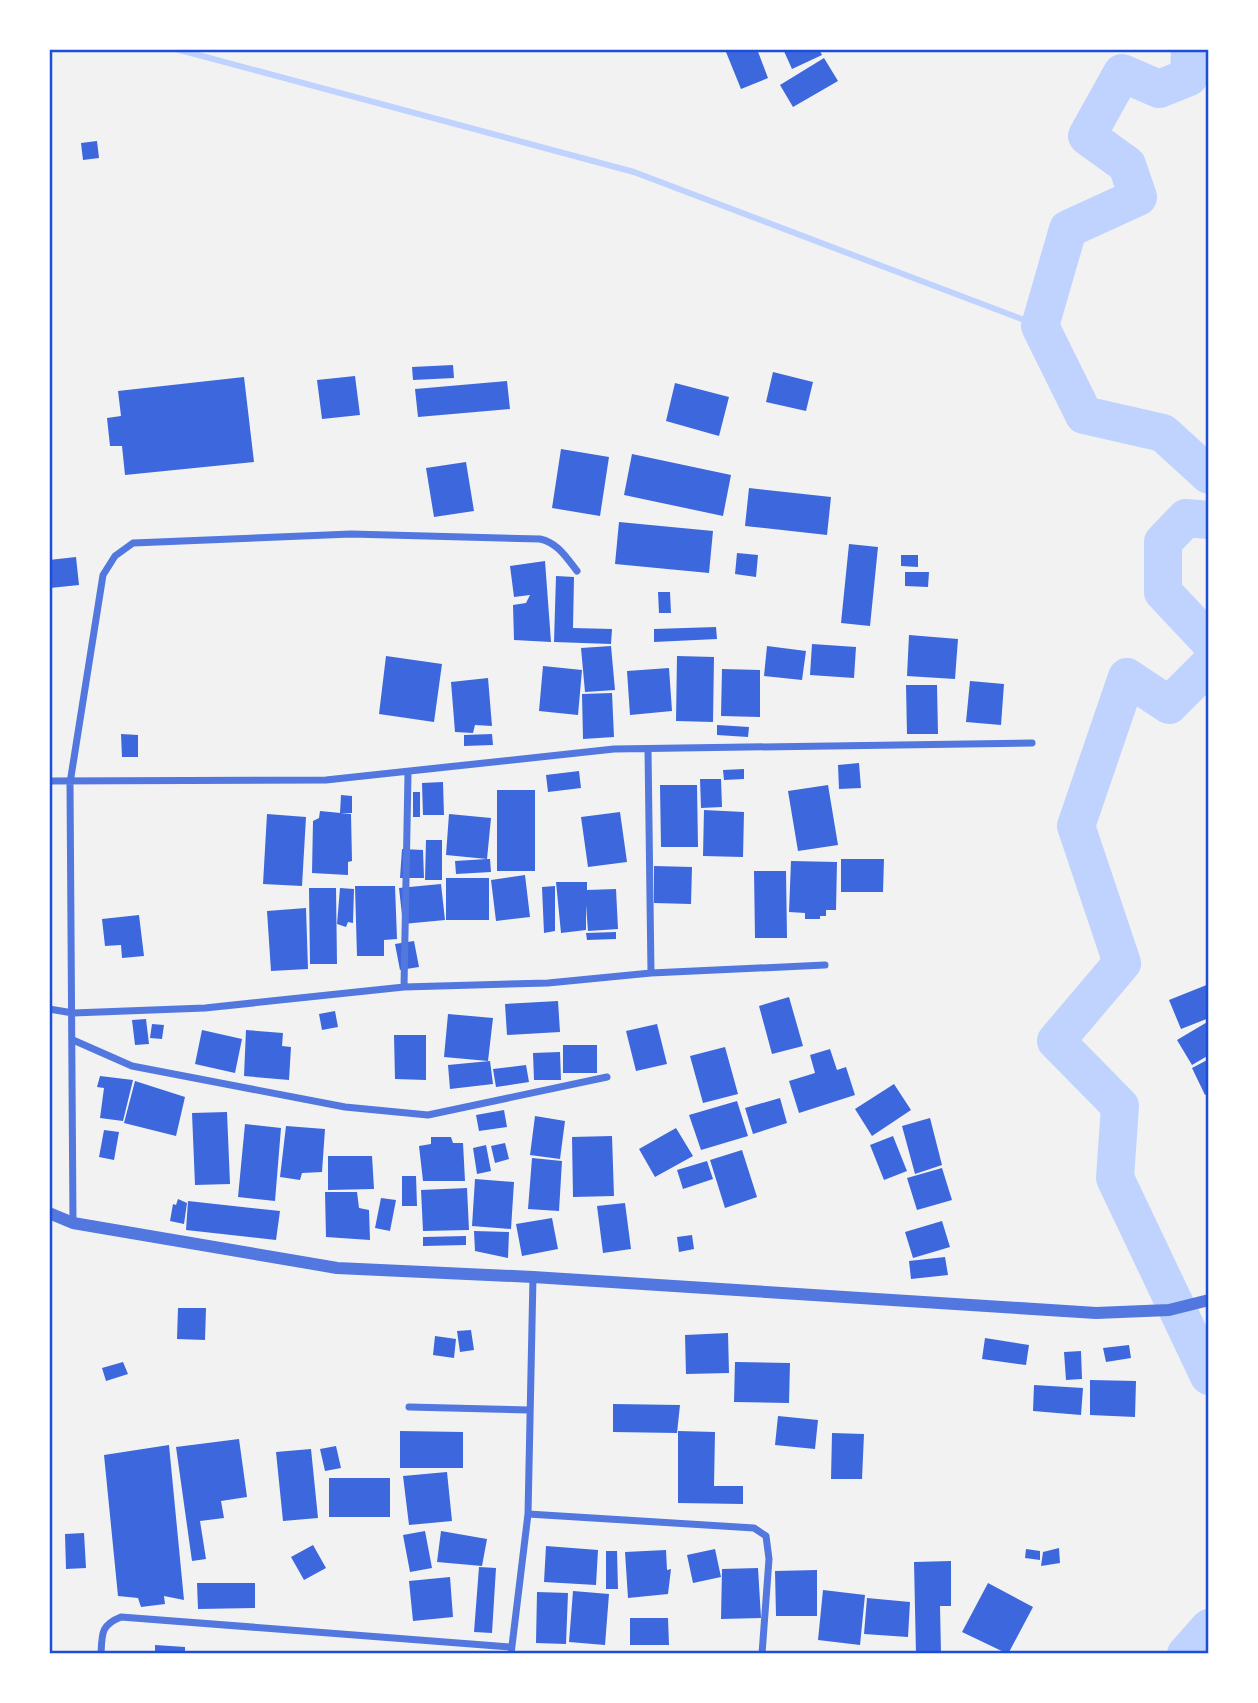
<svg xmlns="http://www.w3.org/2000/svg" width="1258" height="1703" viewBox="0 0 1258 1703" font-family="Cabin,sans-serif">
<rect width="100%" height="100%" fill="#f2f2f2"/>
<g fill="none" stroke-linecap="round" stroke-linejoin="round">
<path stroke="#bfd3fe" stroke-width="6" d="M176,49L634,172L1040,326"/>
<path stroke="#bfd3fe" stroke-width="38" d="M1190,49L1189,77L1159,89L1122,73L1087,136L1127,165L1138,197L1068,229L1040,326L1084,415L1163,433L1209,475
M1209,520L1186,518L1163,542V592L1209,641
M1209,665L1169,705L1127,677L1076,826L1122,963L1056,1041L1120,1106L1115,1178L1209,1376
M1186,1654L1209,1628"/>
</g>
<path fill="#3d67dc" d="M734,49H757L768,78L741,89L726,52Z
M783,49H819L822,55L792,69Z
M824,58L838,81L793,107L780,85Z
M97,141L99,158L83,160L81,143Z
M453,365L454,378L413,380L412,367Z
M773,372L813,382L806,411L766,402Z
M355,376L360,415L322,419L317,380Z
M244,377L254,462L125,475L122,446H110L107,418L121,416L118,391Z
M507,381L510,409L418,417L415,389Z
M675,383L729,397L719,436L666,421Z
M561,449L609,457L600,516L552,508Z
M632,454L731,475L723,516L624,495Z
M466,462L474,511L434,517L426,468Z
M749,488L831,497L827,535L745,526Z
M619,522L713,531L709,573L615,564Z
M849,544L878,547L870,626L841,623Z
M737,553L758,555L756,577L735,574Z
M901,555H918V567L901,566Z
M76,557L79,585L50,588L49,560Z
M545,561L551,642L514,640L513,605L526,603L530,595L514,597L510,566Z
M905,572H929L928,587L905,586Z
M556,576L574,577L573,628L612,629L611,644L554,642Z
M658,592H670L671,613H659Z
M716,627L717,639L654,642V629Z
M909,635L958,639L955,679L907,676Z
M812,644L856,647L854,678L810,675Z
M611,646L615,690L585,692L581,648Z
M767,646L806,651L802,680L764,676Z
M386,656L442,664L434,722L379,714Z
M677,656L714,657L713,722L676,721Z
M543,666L582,670L578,715L539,711Z
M669,668L672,711L630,715L627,671Z
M722,669L760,670V717L721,716Z
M488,678L492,726L475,725L473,733L455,732L451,682Z
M970,681L1004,684L1001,725L966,722Z
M906,685H937L938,734H907Z
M612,693L614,737L583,739L582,694Z
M717,725L749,727L748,737L717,735Z
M121,734L138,735V757H122Z
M492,734L493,745L464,746V735Z
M859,763L861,788L839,789L838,765Z
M744,769V779L724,780L723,770Z
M579,771L581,788L548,792L546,775Z
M700,779H721L722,807L701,808Z
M443,782L444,815H423L422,783Z
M660,785H697L698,847H661Z
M828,785L838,845L798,851L788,791Z
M497,790H535V871H497Z
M413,792H420V817H413Z
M341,795L352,796V813H340Z
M704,810L744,812L743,857L703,856Z
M320,811L351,814L352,861L348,862V875L312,873L313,821L319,818Z
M620,812L627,862L588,867L581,817Z
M267,814L306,817L302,886L263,884Z
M449,814L491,818L487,859H490L491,872L456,874L455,861L487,859L446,855Z
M426,840H442V880H425Z
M402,849L423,850L424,878H400Z
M841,859H884L883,892H841Z
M791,861L837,862L836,910H826V916H820V919H805V913L789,912Z
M654,866L692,867L691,904L654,903Z
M754,871H786L787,938H755Z
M525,875L530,917L496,921L491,880Z
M446,878H489V920H446Z
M556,882H587V890L616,889L618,929L588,931L586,905V930L561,933Z
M441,884L445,920L403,924L399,888Z
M355,886H395L397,939L384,940V956H357Z
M555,886V931L544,933L542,887Z
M309,888H336L337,964H310Z
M340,888L354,889L353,923L348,922L346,927L337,924Z
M306,908L308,969L271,971L267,911Z
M139,915L144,956L122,958L121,945L105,946L102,919Z
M616,932V939L587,940L586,933Z
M414,941L419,967L400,970L395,944Z
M1209,984V1018L1181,1029L1169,1000Z
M789,997L803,1046L772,1054L759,1006Z
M558,1001L560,1032L507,1035L505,1004Z
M335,1011L338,1027L322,1030L319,1014Z
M448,1014L493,1018L488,1061L444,1057Z
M146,1019L149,1044L135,1045L132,1020Z
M1209,1021V1055L1192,1065L1177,1040Z
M152,1024L164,1025L162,1039L150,1038Z
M657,1024L667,1064L636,1071L626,1031Z
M202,1030L242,1039L235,1073L195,1064Z
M246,1030L283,1033L282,1046L291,1047L289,1080L244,1076Z
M394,1035H426V1080L395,1079Z
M563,1045H597V1073H563Z
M725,1047L738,1094L703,1103L690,1056Z
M830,1049L837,1070L846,1067L855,1095L799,1113L789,1081L815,1073L810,1055Z
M560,1052L561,1080H534L533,1053Z
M1209,1059V1093L1205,1095L1192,1068Z
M490,1061L493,1084L450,1089L448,1065Z
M526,1065L529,1082L496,1087L493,1069Z
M100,1076L133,1080L123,1121L100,1118L104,1088L97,1087Z
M135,1081L185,1097L176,1136L124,1123Z
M894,1084L911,1110L872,1136L855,1109Z
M780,1098L787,1123L753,1134L745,1108Z
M737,1101L748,1136L701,1150L689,1115Z
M504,1110L507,1127L479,1131L476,1115Z
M227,1112L230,1184L195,1185L192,1113Z
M535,1116L565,1121L560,1159L530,1155Z
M930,1118L942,1165L915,1174L902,1126Z
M245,1124L281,1128L275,1201L238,1197Z
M286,1126L325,1129L322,1172L302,1173L300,1180L280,1177Z
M676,1128L693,1156L655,1177L639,1149Z
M104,1130L119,1132L114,1160L99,1157Z
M612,1136L614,1196L573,1197L572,1137Z
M893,1136L907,1171L884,1180L870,1145Z
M431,1137H451L453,1143H463L465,1181H423L419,1146L431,1144Z
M505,1143L509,1159L495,1163L491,1146Z
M486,1145L491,1171L477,1174L473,1148Z
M742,1150L757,1197L725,1208L710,1160Z
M328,1156H372L374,1189L328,1190Z
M532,1158L562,1161L559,1211L528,1209Z
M707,1161L713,1179L683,1189L677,1170Z
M942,1168L952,1200L917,1210L907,1178Z
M402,1176H416L417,1206H402Z
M475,1179L514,1182L511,1229L472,1226Z
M467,1188L469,1230L423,1231L421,1190Z
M325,1192H357L359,1208L369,1210L370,1240L326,1237Z
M381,1198L396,1200L390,1231L375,1228Z
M178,1199L187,1203L184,1224L170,1221L173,1204L176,1205Z
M188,1201L280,1211L276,1240L186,1230Z
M625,1203L631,1249L603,1253L597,1206Z
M552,1218L558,1249L522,1256L516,1224Z
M942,1221L950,1247L913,1258L905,1232Z
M474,1231L509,1232L508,1258L475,1251Z
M692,1235L694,1249L679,1252L677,1237Z
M466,1236V1245L423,1246V1237Z
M945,1257L948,1275L911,1279L909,1261Z
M178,1308H206L205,1340L177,1339Z
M471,1330L474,1350L460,1352L457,1331Z
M728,1333L729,1373L686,1374L685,1335Z
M435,1336L456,1339L454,1358L433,1355Z
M985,1338L1029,1345L1026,1365L982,1359Z
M1129,1345L1131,1358L1106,1362L1103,1348Z
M1081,1351L1082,1379L1066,1380L1064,1352Z
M123,1362L128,1374L106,1381L102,1368Z
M735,1362L790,1363L789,1403L734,1402Z
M1090,1380L1136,1381L1135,1417L1090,1415Z
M1034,1385L1083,1388L1081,1415L1033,1411Z
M613,1404L680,1405L677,1433L613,1432Z
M778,1416L818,1420L815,1449L775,1445Z
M400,1431L463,1432V1468H400Z
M678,1431L715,1432L714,1486H743V1504L678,1503Z
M832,1433L864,1434L862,1479H831Z
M239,1439L247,1497L221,1501L224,1518L200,1521L206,1559L192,1561L176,1447Z
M169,1445L184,1600L164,1596L165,1604L141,1607L138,1598L118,1596L104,1455Z
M336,1446L341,1468L325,1471L320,1449Z
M311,1449L318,1518L283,1521L276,1452Z
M447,1472L452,1521L409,1525L403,1476Z
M329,1478H390V1517H329Z
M425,1531L432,1568L410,1572L403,1535Z
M441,1531L487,1539L482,1566L437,1562Z
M84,1533L86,1568L66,1569L65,1534Z
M313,1545L326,1568L304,1580L291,1557Z
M546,1546L598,1550L596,1585L544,1582Z
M1059,1548L1060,1563L1041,1566L1043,1552Z
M715,1549L721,1577L693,1583L687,1555Z
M1026,1549L1040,1551V1560L1025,1558Z
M666,1550L667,1570L671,1569L668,1594L628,1598L625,1552Z
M606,1551H617L618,1589H606Z
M951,1561V1606H940L941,1654H916L914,1562Z
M479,1567L496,1568L492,1633L474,1632Z
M758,1568L761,1618L721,1619L722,1569Z
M817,1570V1616H776L775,1571Z
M450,1577L453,1617L413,1621L409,1581Z
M197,1583H255V1608L198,1609Z
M988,1583L1033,1607L1008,1654L962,1632Z
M823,1590L865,1595L860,1645L818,1640Z
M573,1591L609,1594L605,1645L569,1642Z
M537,1592L568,1593L566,1644L536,1643Z
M867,1598L910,1602L908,1637L864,1634Z
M630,1618H668L669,1645H630Z
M155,1645L185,1647V1654H155Z"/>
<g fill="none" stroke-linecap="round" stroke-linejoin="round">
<path stroke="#5277de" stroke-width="7" d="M648,749L651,973
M49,781L326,780L614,749L1032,743
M404,987L408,774
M49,1009L73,1013L205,1008L404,987L548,983L651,973L825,965
M73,1040L132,1066L345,1107L428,1115L607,1077
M73,1223L70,783L103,575L115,556L133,543L351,534L540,539C558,543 566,557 577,571
M409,1407L530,1410
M528,1514L754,1528L766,1536L769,1559L762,1654
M101,1654C102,1633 101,1625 121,1617L511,1647
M511,1654L528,1514L533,1277"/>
<path stroke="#5277de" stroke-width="12" d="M49,1213L73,1223L337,1268L533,1277L1096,1313L1169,1310L1209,1300"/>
</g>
<rect width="1258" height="1703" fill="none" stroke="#ffffff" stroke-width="102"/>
<rect x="51" y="51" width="1156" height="1601" fill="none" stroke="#1d4ed8" stroke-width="2.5"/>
</svg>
